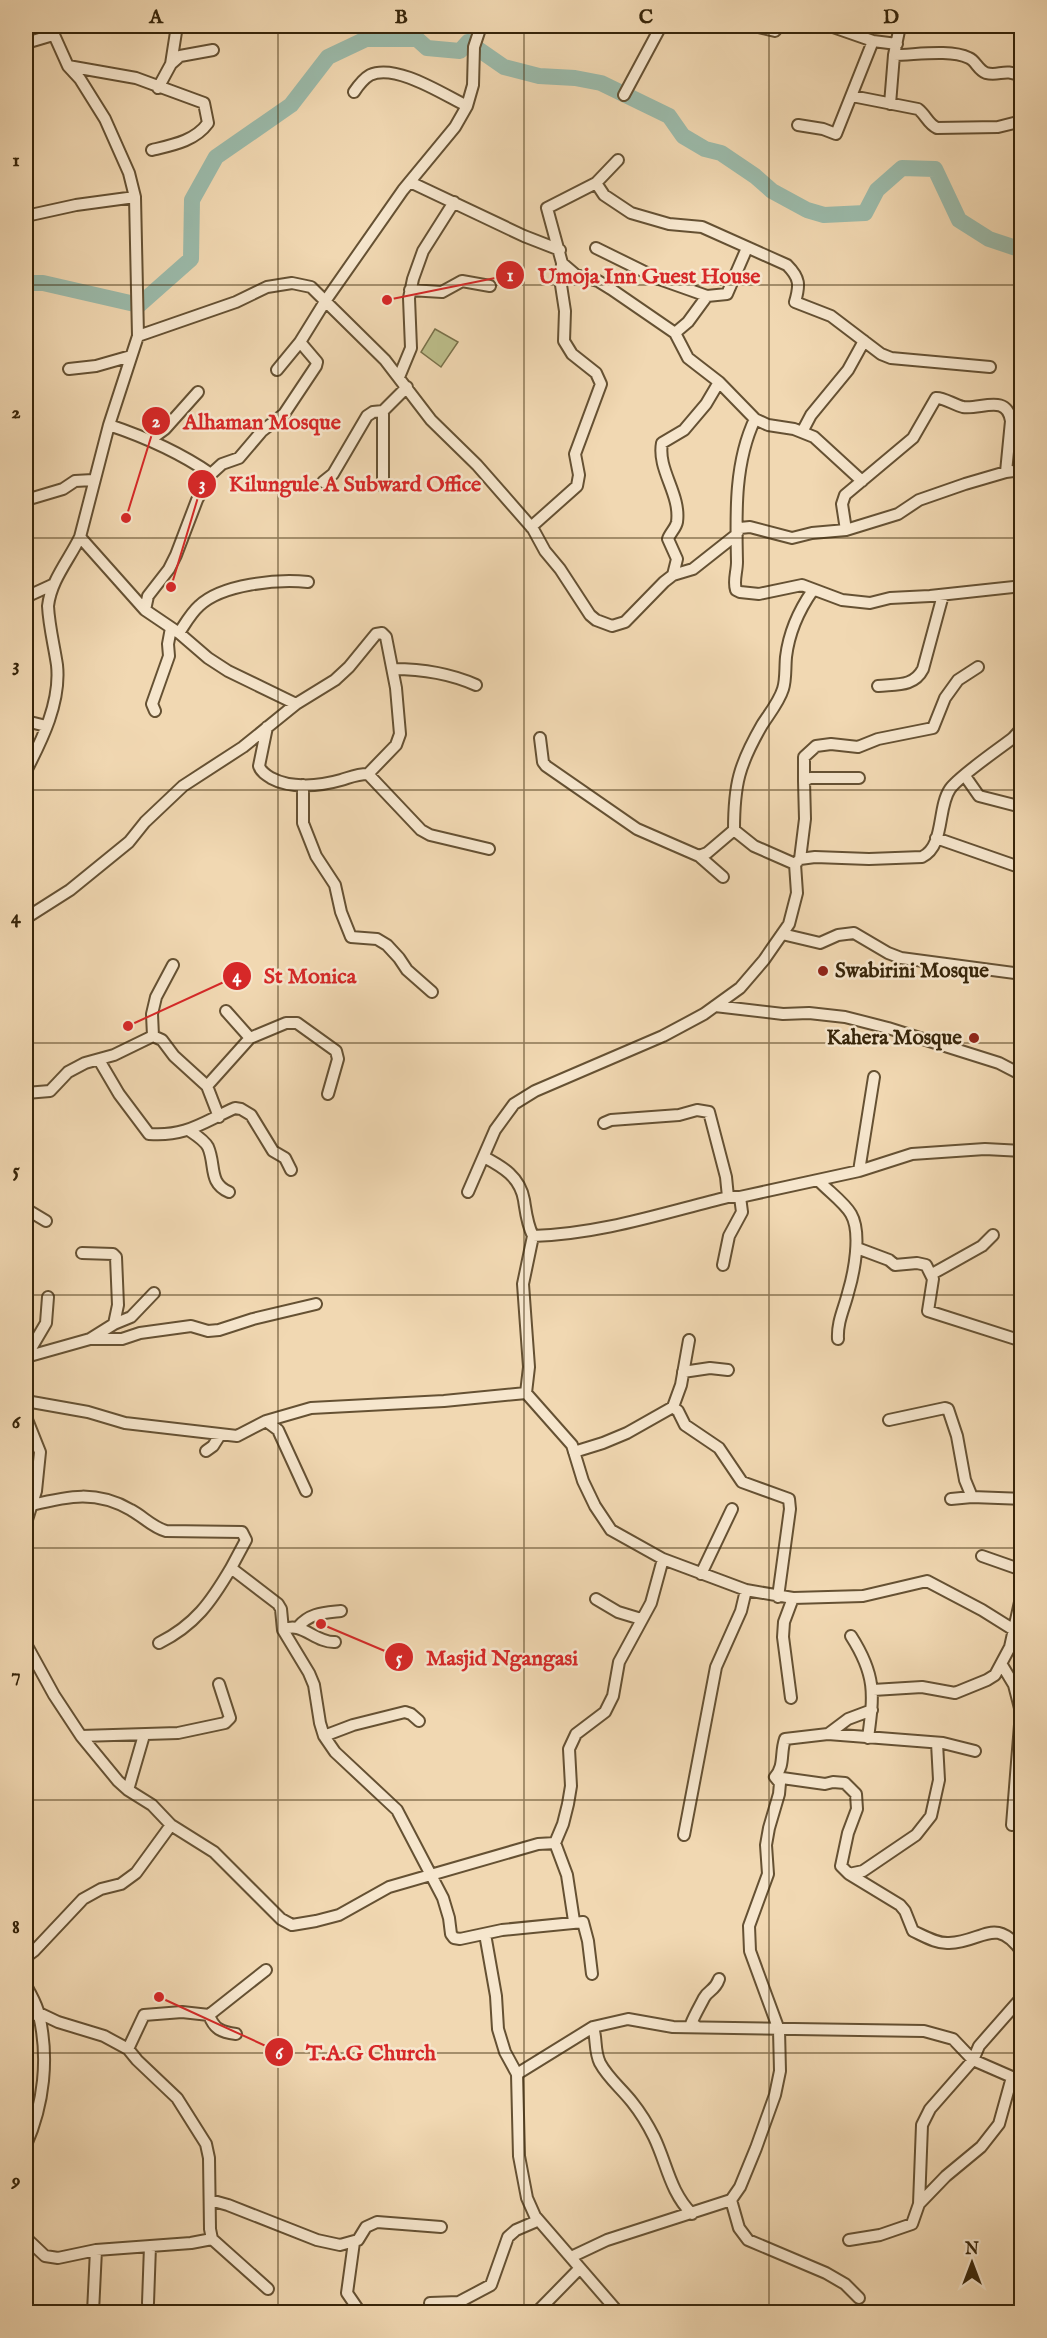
<svg xmlns="http://www.w3.org/2000/svg" width="1047" height="2338" viewBox="0 0 1047 2338" font-family="'IM FELL English',serif">
<rect width="100%" height="100%" fill="#f1d8b2"/>
<filter id="stains"><feTurbulence type="fractalNoise" baseFrequency=".00333" numOctaves="4"/><feColorMatrix values="0 0 0 0 .2 0 0 0 0 .09 0 0 0 0 .02 0 0 0 .5 -.17"/></filter>
<radialGradient id="worn" r=".72"><stop offset=".6" stop-color="#630" stop-opacity="0"/><stop offset="1" stop-color="#630" stop-opacity=".3"/></radialGradient>
<path fill="#bcbe8a" stroke="#79714a" stroke-width="1.5" d="M435,329L458,342L441,367L421,352Z"/>
<g fill="none" stroke-linecap="round" stroke-linejoin="round">
<path stroke="#9bbaaa" stroke-width="16" d="M26,283H43L139,305L191,259L192,200L216,157L291,105L328,57L366,39H417L427,48L460,51L468,42L504,67L539,76L575,78L601,83L669,116L683,136L705,149L721,153L755,176L772,191L807,210L824,215L865,213L877,190L902,168L935,169L959,220L989,239L1022,250"/>
<g stroke="#655133" stroke-width="14">
<path id="street" d="M754,26L775,31L779,26
M830,26L873,41L897,44
M26,43L53,35
M894,55C915,55 950,49 969,58C976,61 978,70 986,73C1000,77 1004,67 1022,77
M171,64L180,56L213,50
M68,66L136,78L204,103L208,123C195,141 173,145 152,150
M158,88L171,64L176,32
M354,92C358,86 363,79 370,75C396,63 444,95 467,106
M624,95L661,26
M852,96L918,109C926,115 928,124 937,128L998,127L1022,121
M890,104L894,55L900,26
M798,125L823,129L836,134L873,41
M410,182L524,236L560,250
M596,183L604,195L631,213L669,224L702,227L787,265C800,278 800,285 795,302L831,316L881,354L891,358L990,367
M26,216L76,205L135,197
M596,248L659,279L707,296
M562,263L576,275L598,281L611,289L675,333L688,358L719,382L755,419L768,425L794,429L814,437L862,481
M410,290L442,292L462,281L490,286
M675,333L688,322L707,296L727,294L747,248
M138,336L236,302L267,287L292,283L311,287L385,360L431,420L477,465L533,529L545,551L560,569L590,615L596,620L612,626L625,622L664,582L673,575L693,569L736,535L740,528L750,527L792,538L812,533L846,530L898,514L919,500L965,484L1006,472L1022,470
M69,369L96,366L131,356
M277,370L300,342L326,300L403,190L455,127L467,106L473,85L474,47L481,26
M399,377L411,348L409,298L413,279L423,251L454,202
M383,411V486
M755,419C734,463 736,515 737,562C737,572 733,581 736,590L740,592L759,594L802,585L842,600L870,603L890,598L930,596L1022,586
M109,425C145,437 179,452 211,474
M802,432L811,415L848,370L864,341
M150,440L165,429L198,392
M323,482L333,474L367,416L373,412L383,411L407,387
M26,500L63,489L75,481L93,480
M531,527L577,486L579,475L575,454L601,384L596,373L572,354L564,341L565,311L561,285L562,263L547,208L596,183L618,160
M846,530L842,504L845,495L913,438L936,398C943,397 954,405 963,407C980,410 1007,393 1011,421L1006,472
M80,537L145,610L179,633L208,658L228,671L296,704
M673,575L677,559L668,539C670,533 676,528 677,522C681,494 657,470 662,443L684,430L706,404L719,382
M26,597L52,585
M145,610L148,596L169,569L176,555L197,500L211,474L222,464L239,458L262,431L284,414L316,366L317,362L300,342
M179,633C185,624 191,613 199,606C222,584 277,579 308,582
M393,669C422,669 449,673 476,685
M878,686C896,684 914,687 923,669L943,595
M155,711L152,704L169,656L168,644L171,628
M26,721L46,726
M267,727L259,766C261,772 266,775 271,778C291,789 320,786 341,780C351,777 357,774 368,774L421,830L430,835L489,849
M540,738L543,762L546,766L637,829L699,856L707,853L734,830
M26,771C42,740 61,702 57,665C54,645 49,626 48,606C51,580 69,560 80,537L109,425L138,336L135,197L129,173L105,119L80,79L68,66L50,26
M965,776L979,796L1022,807
M804,781V757L816,746L831,744L858,747L878,739L933,728L945,698L958,680L978,667
M303,785V823L316,856L335,885L341,912L351,937L377,939L387,945L399,958L407,970L432,992
M936,838L1022,868
M699,856L723,877
M800,859L805,819L804,781L810,778H859
M795,864L754,846L734,830C734,784 739,765 762,725C769,714 779,702 783,689C786,680 785,668 786,657C789,632 799,610 813,590
M26,918L70,890L129,842L145,822L183,786L243,747L296,704L335,680L349,667L376,634L382,633L386,637L396,688L400,734L396,745L368,774
M782,934L820,943L838,935L854,933L888,953L901,958L1022,974
M715,1006L783,1014L809,1013L845,1017L888,1028L999,1063L1022,1075
M226,1011L250,1038
M153,1036L162,1040L174,1056L207,1086
M99,1060L119,1094L149,1134C186,1137 203,1122 235,1108L241,1109L251,1115L273,1151L285,1158L291,1170
M26,1093L50,1091L68,1072L85,1063L114,1055L153,1036L152,1014L156,997L173,965
M219,1117L207,1086L250,1038L286,1023H297L336,1051L338,1059L328,1094
M604,1123L611,1120L679,1115L697,1110L709,1112L726,1177L728,1197
M190,1131C196,1135 205,1141 208,1147C216,1165 208,1183 229,1192
M484,1157C503,1167 520,1177 524,1200C526,1213 527,1224 533,1236L523,1284L529,1367L526,1393
M859,1171L874,1077
M818,1180C828,1191 844,1202 851,1214C862,1233 854,1273 848,1293C844,1309 837,1322 838,1339
M468,1192L495,1130L514,1104L535,1091L663,1036L704,1014L740,988L764,960L789,924L797,893L795,864L800,859L815,857L869,859L922,857C945,846 937,808 950,789C959,776 999,749 1013,738L1022,728
M26,1209L46,1221
M533,1236C601,1234 663,1213 728,1197H740L859,1171L912,1154L985,1149L1022,1151
M857,1248L889,1260L895,1265L917,1263L926,1265L933,1279L928,1311L1022,1341
M82,1253L113,1254L116,1257L118,1305L114,1324
M723,1265L729,1236L742,1212L740,1197
M932,1274L982,1246L993,1235
M90,1339L114,1324L131,1317L154,1293
M689,1340L681,1385L673,1407L678,1411L685,1425L719,1448L742,1482L789,1499L790,1509L778,1597
M26,1357L90,1339H122L140,1333L191,1326L208,1331L219,1330L253,1319L316,1304
M26,1357L46,1323L48,1297
M683,1372L710,1368L728,1370
M26,1401L88,1412L125,1423L237,1436L266,1421L311,1408L444,1401L526,1393L572,1445L583,1481L595,1506L611,1530L663,1559L746,1590L793,1598L863,1596L927,1581L982,1610L1022,1635
M26,1417L40,1452L36,1491L26,1523
M889,1420L945,1408L948,1409L957,1436L965,1480L972,1497
M266,1421L278,1430L306,1491
M206,1451L213,1446L220,1435
M574,1452L603,1443L627,1433L673,1407
M951,1499L972,1497L1022,1499
M32,1505C69,1496 96,1490 131,1510C144,1517 152,1527 166,1531L242,1532L246,1540L231,1568L278,1604L281,1609L283,1630L309,1673L314,1685L320,1723L324,1736L335,1752L397,1810L443,1898L449,1918L451,1934L454,1938L460,1939L502,1930L583,1922L588,1941L592,1974
M982,1556L1022,1570
M701,1574L732,1509
M596,1599L618,1612L641,1619
M298,1627C310,1613 323,1613 341,1611
M283,1630C301,1620 315,1643 335,1642
M851,1636C876,1675 874,1694 868,1738
M159,1643C195,1625 211,1602 231,1568
M26,1644L54,1695L81,1736L118,1781L128,1790L152,1805L171,1825L214,1852L281,1919L292,1925L316,1921L339,1915L389,1887L538,1844L555,1843L563,1824L568,1804L571,1786L569,1749L576,1734L605,1712L613,1696L619,1662L651,1603L663,1559
M1002,1665L1014,1685L1021,1712L1012,1825
M873,1690L922,1687L955,1693L987,1680L995,1675L1010,1647L1022,1593
M791,1698L783,1637L784,1622L793,1598
M828,1734L848,1719L872,1710
M81,1736L178,1733L225,1723L230,1718L219,1684
M324,1736L353,1725L405,1712L411,1714L419,1721
M775,1777L825,1784L833,1782L845,1783L856,1794L857,1809L848,1833L841,1866L849,1874L863,1871L916,1835L931,1816L939,1780L937,1743
M128,1790L144,1735
M684,1835L716,1667L741,1611L746,1590
M555,1843L567,1875L574,1921
M849,1874L900,1905L905,1911L913,1931C924,1936 937,1944 949,1943C983,1942 995,1915 1022,1952
M485,1934L496,1996L498,2029L505,2052L517,2074
M26,1957L34,1951L83,1899L101,1889L121,1884L136,1873L171,1825
M26,1985C30,1994 37,2004 39,2015C49,2058 44,2104 26,2145
M209,2015C214,2029 221,2032 236,2034
M26,2017L39,2013L58,2022L104,2036L128,2049L137,2060L177,2098L206,2144L209,2158L210,2229L212,2239L268,2289
M696,2026L691,2024C695,2014 700,2006 704,1998C708,1990 715,1991 719,1979
M593,2027C597,2039 594,2051 600,2063C608,2078 621,2088 632,2102C640,2112 648,2125 654,2137C667,2164 670,2192 692,2214
M128,2049L144,2015L182,2012L209,2015L266,1970
M210,2200L228,2205L317,2240L340,2245L358,2240L366,2227L377,2222L441,2227
M731,2200L739,2228L748,2240L826,2273L845,2284L859,2298
M919,2204L922,2125L930,2109L973,2060L979,2046L1022,1997
M26,2238L45,2256L58,2258L96,2250L191,2243L212,2239
M849,2240L880,2235L912,2224L919,2204L946,2176L981,2147L999,2124L1012,2077
M354,2242L347,2293L360,2312
M571,2257L607,2240L731,2200L740,2187L756,2148L775,2095L780,2071L779,2030L750,1951L749,1926L768,1874L766,1845L769,1828L779,1794L780,1783L775,1777C785,1765 780,1754 785,1739L828,1734L943,1743L975,1751
M148,2303L150,2246
M430,2303L459,2302L491,2285L508,2237L516,2230L537,2221
M93,2312L96,2250
M537,2312L580,2268
M618,2312L535,2216L527,2198L519,2156L517,2074L593,2027L628,2019L673,2027L924,2031L953,2039L973,2060L1012,2077H1022"/>
</g>
<use href="#street" stroke="#f6e6cd" stroke-width="10"/>
</g>
<path fill="none" stroke="#362409" stroke-width="1.5" stroke-opacity="0.55" d="M278,26V2312M524,26V2312M769,26V2312M26,285H1022M26,538H1022M26,790H1022M26,1043H1022M26,1295H1022M26,1548H1022M26,1800H1022M26,2053H1022"/>
<g fill="#8f2418" stroke="#f6e6cd" stroke-width="2">
<circle cx="823" cy="971" r="6"/>
<circle cx="974" cy="1038" r="6"/>
</g>
<g text-anchor="middle" dominant-baseline="central" stroke-width="5" stroke-linejoin="round" paint-order="stroke">
<g font-size="21" font-weight="bold" fill="#362409" stroke="#f6e6cd" text-anchor="start">
<text x="835" y="971">Swabirini Mosque</text>
<text x="962" y="1038" text-anchor="end">Kahera Mosque</text>
</g>
</g>
<path fill="none" stroke="#d62828" stroke-width="2" d="M387 300L510 275M126 518L156 421M171 587L202 484M128 1026L237 976M321 1624L399 1657M159 1997L279 2052"/>
<g fill="#d62828" stroke="#f6e6cd" stroke-width="2">
<circle cx="387" cy="300" r="6"/>
<circle cx="126" cy="518" r="6"/>
<circle cx="171" cy="587" r="6"/>
<circle cx="128" cy="1026" r="6"/>
<circle cx="321" cy="1624" r="6"/>
<circle cx="159" cy="1997" r="6"/>
<circle cx="510" cy="275" r="15"/>
<circle cx="156" cy="421" r="15"/>
<circle cx="202" cy="484" r="15"/>
<circle cx="237" cy="976" r="15"/>
<circle cx="399" cy="1657" r="15"/>
<circle cx="279" cy="2052" r="15"/>
</g>
<g font-size="18" text-anchor="middle" font-weight="bold" fill="#fff">
<text x="510" y="281">1</text>
<text x="156" y="427">2</text>
<text x="202" y="490">3</text>
<text x="237" y="982">4</text>
<text x="399" y="1664">5</text>
<text x="279" y="2059">6</text>
</g>
<g font-size="22" text-anchor="middle" font-weight="bold" fill="#d62828" stroke="#f6e6cd" stroke-width="5" stroke-linejoin="round" paint-order="stroke">
<text x="649" y="283">Umoja Inn Guest House</text>
<text x="262" y="429">Alhaman Mosque</text>
<text x="355" y="491">Kilungule A Subward Office</text>
<text x="310" y="983">St Monica</text>
<text x="502" y="1665">Masjid Ngangasi</text>
<text x="371" y="2060">T.A.G Church</text>
</g>
<rect width="1047" height="2338" fill="none" stroke="#f1d8b2" stroke-width="66"/>
<g transform="translate(972 2263)" stroke="#f6e6cd" stroke-width="4.5" paint-order="stroke">
<path d="M0-4.5L10 22L0 15L-10 22Z" fill="#362409"/>
<text y="-9" font-size="16" font-weight="bold" text-anchor="middle" fill="#362409">N</text>
</g>
<rect x="33" y="33" width="981" height="2272" fill="none" stroke="#362409" stroke-width="2"/>
<g font-size="20" text-anchor="middle" font-weight="bold" fill="#362409">
<text x="156" y="23">A</text>
<text x="401" y="23">B</text>
<text x="646" y="23">C</text>
<text x="891" y="23">D</text>
<text x="16" y="166">1</text>
<text x="16" y="418">2</text>
<text x="16" y="671">3</text>
<text x="16" y="923">4</text>
<text x="16" y="1176">5</text>
<text x="16" y="1428">6</text>
<text x="16" y="1681">7</text>
<text x="16" y="1933">8</text>
<text x="16" y="2186">9</text>
</g>
<rect width="100%" height="100%" filter="url(#stains)"/>
<rect width="100%" height="100%" fill="url(#worn)"/>
</svg>
